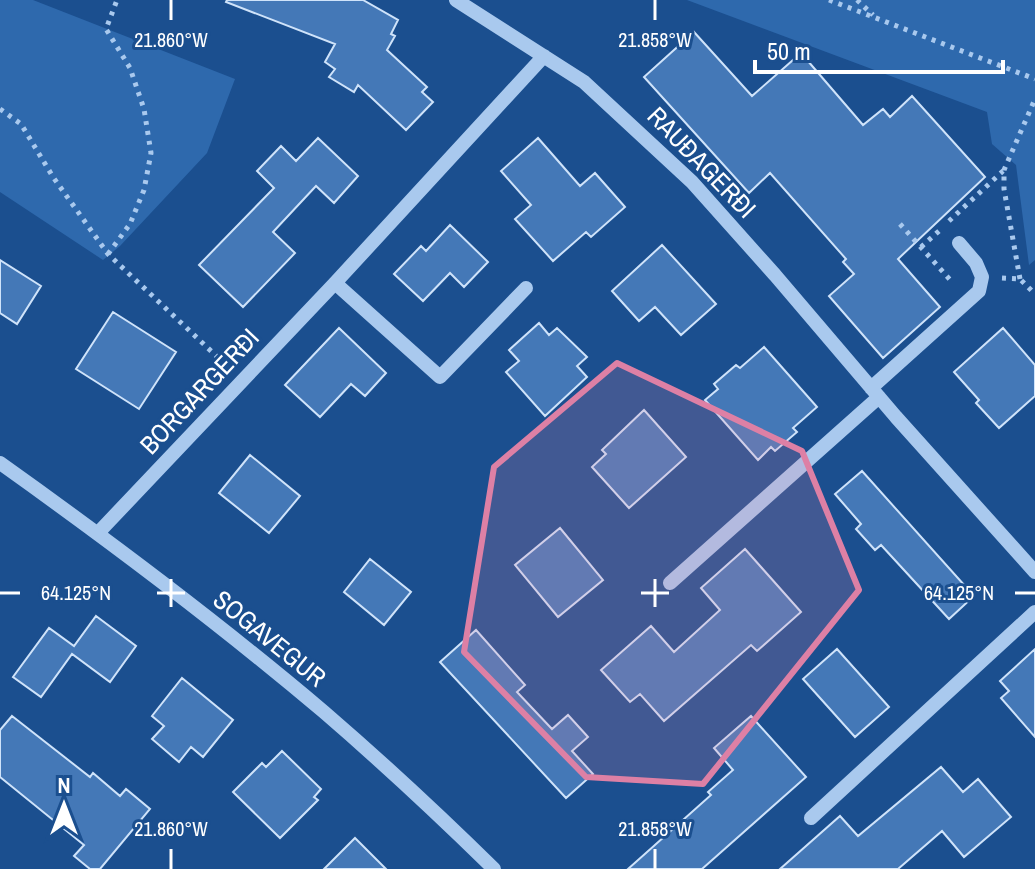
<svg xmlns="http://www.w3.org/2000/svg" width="1035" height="869" viewBox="0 0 1035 869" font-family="'Archivo Narrow',sans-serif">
<rect width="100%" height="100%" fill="#1b4f8f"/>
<path fill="#2e69ad" d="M0,0H33L235,79L207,153L120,246L103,260L0,192Z
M687,0H1035V260L1029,265L1016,165L992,144L987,112Z"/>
<path fill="#4478b7" stroke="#cfe3fa" stroke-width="2" d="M227,0H363L398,20L391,34L395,36L387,50L427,87L422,92L433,102L406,130L358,85L354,92L329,77L335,69L325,62L335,44L226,2Z
M694,32L752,96L801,53L863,125L883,109L890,117L912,96L985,177L898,259L940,307L883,358L829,296L854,274L843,262L846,259L770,173L749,193L644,77Z
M318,138L358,176L334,203L316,186L273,232L295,253L243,307L199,265L274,188L257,171L281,146L296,161Z
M538,138L580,186L595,173L625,207L591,237L586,232L553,261L515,219L531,205L501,171Z
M450,225L488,262L464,287L450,273L423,301L394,274L421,246L426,251Z
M662,245L716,304L681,335L655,307L639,321L612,291Z
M0,260L41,286L17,324L0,313Z
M113,312L176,352L139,409L76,369Z
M539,323L549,335L557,328L587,357L577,366L587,377L545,416L506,372L519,361L509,350Z
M339,328L386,373L365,396L351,384L320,417L285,385Z
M1003,328L1035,365V396L999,428L976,403L979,400L954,372Z
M764,347L817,407L793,428L797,432L775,451L771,447L758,460L705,400L718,389L714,384L736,365L740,368Z
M644,410L686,457L629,508L592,467L606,454L602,450Z
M250,455L300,496L269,533L219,493Z
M862,471L974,596L949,619L881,545L875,550L856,529L861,524L835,494Z
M560,528L603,580L558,617L515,565Z
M745,549L801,612L757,651L751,645L664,721L640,694L630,702L601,670L651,626L674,652L720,610L701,588Z
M370,559L411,592L384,625L344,592Z
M96,616L136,646L110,682L72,654L41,697L13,677L49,628L74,646Z
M476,630L525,685L517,692L552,729L568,715L588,737L572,751L593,774L566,798L440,662Z
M837,649L889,707L855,737L803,679Z
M1035,649V737L1001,698L1009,691L1000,681Z
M182,678L233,720L203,757L191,747L179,762L152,739L164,726L152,716Z
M12,716L90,777L93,773L120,796L126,789L150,809L100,869H90L74,856L84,845L0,777V730Z
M751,716L806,777L702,869H628L711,795L708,792L733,770L714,748Z
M282,751L321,789L314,797L318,800L280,838L233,792L262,763L266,767Z
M941,767L963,792L978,779L1011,817L964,857L942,831L898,869H780L840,816L858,836Z
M355,838L386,869H324Z"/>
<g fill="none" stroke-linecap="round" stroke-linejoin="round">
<path stroke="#a9c9ee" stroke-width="5" stroke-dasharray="4 6" stroke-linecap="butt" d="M829,0L1035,79
M857,0L873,15
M0,109L21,124L53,177L108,254L228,367
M949,221L1003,171
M900,224L953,283
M921,247L939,231
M108,254L130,224L144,190L151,153L144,109L130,68L106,29L117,0
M1002,278L1020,279L1035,294
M1020,279L1004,189V170L1035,99"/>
<path stroke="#a9c9ee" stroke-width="14" d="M456,0L584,82L692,182L775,275L896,417L1035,572
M335,283L440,377L526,288
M871,388L979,291L982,277L976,263L959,243
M0,463C111,542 220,624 324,712C382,762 439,815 494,869
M98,533L335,283L544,56
M670,583L879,397
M811,818L1035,612"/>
</g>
<path fill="#dd80a5" fill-opacity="0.2" stroke="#dd80a5" stroke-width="6" stroke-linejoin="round" d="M617,363L802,451L859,590L703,784L586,777L464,652L494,467Z"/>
<path fill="none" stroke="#fff" stroke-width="3" d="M171,0V20M655,0V20M171,579V607M655,579V607M0,593H20M157,593H185M641,593H669M1015,593H1035M171,849V869M655,849V869"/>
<g text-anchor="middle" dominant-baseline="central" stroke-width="6" stroke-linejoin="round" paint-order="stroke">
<g font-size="26" fill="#fff" stroke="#1b4f8f">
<text transform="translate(702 162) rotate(46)">RAUÐAGERÐI</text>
<text transform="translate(199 391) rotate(-47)">BORGARGERÐI</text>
<text transform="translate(270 638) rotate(39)">SOGAVEGUR</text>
</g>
</g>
<g font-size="20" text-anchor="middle" fill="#fff" stroke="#1b4f8f" stroke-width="6" stroke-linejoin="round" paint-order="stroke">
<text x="171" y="47">21.860°W</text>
<text x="655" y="47">21.858°W</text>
<text x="76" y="600">64.125°N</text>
<text x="959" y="600">64.125°N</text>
<text x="171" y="836">21.860°W</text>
<text x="655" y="836">21.858°W</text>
</g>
<g transform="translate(64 805)" stroke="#1b4f8f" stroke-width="6" paint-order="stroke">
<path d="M0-6L14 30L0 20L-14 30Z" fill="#ffffff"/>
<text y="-12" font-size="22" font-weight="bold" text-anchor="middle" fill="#ffffff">N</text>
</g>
<path d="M755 60v12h248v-12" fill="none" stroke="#ffffff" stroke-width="4"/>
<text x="767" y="60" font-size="24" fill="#ffffff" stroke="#1b4f8f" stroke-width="6" paint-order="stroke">50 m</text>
</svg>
